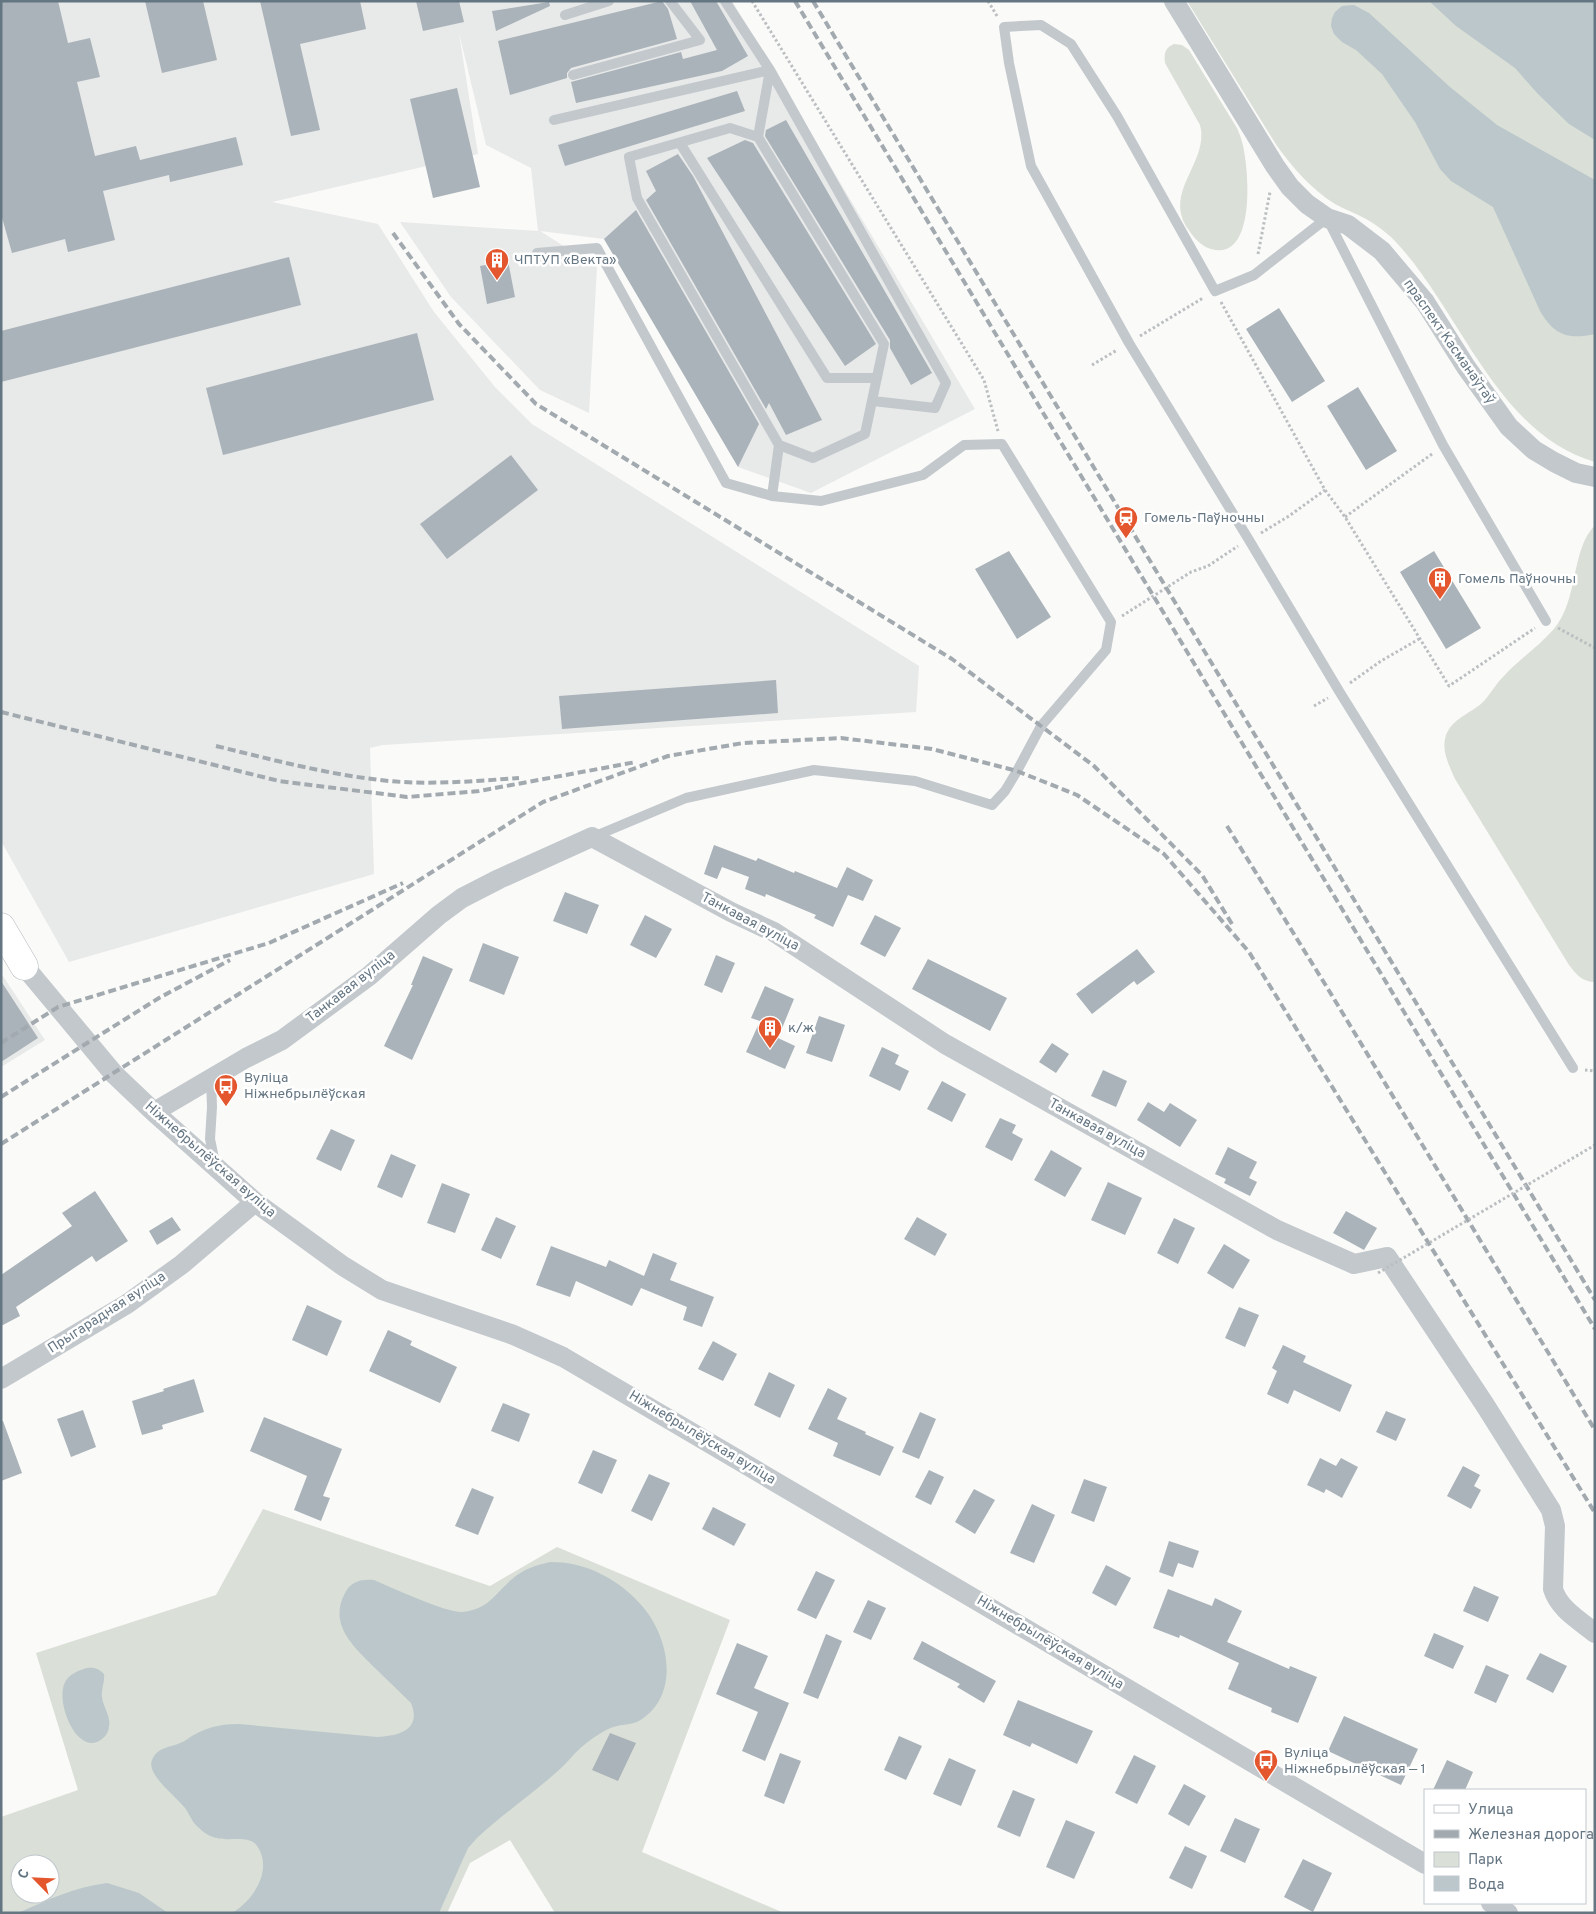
<svg xmlns="http://www.w3.org/2000/svg" width="1596" height="1914" viewBox="0 0 1596 1914" font-family="Overpass,sans-serif">
<rect width="100%" height="100%" fill="#fafaf8"/>
<path fill="#e8e9e9" d="M1,1H732L975,409L811,493L738,467L604,239L540,231L597,267L589,413L540,390L451,297L400,222L538,231L531,168L486,145L459,33L478,154L272,202L378,224L434,312L495,387L532,424L919,666L916,712L383,745L370,748L374,874L69,962L1,841Z
M1,973L45,1040L1,1067Z"/>
<path fill="#dadfd7" fill-rule="evenodd" d="M1187,1H1595V462C1495,433 1460,308 1393,239C1386,232 1375,224 1366,219C1356,213 1345,210 1335,204C1311,189 1294,169 1277,146Z
M1174,44L1182,45L1189,50L1237,128C1239,133 1241,137 1242,142C1249,166 1257,262 1211,249C1201,246 1194,238 1188,229C1162,192 1210,162 1200,125L1165,63C1164,53 1165,48 1174,44Z
M1595,525V982C1582,982 1576,974 1569,965L1455,779C1450,767 1442,753 1445,739C1449,720 1468,715 1482,703C1490,695 1495,685 1503,677C1518,660 1538,647 1553,630C1579,601 1570,551 1595,525Z
M263,1509L490,1586L557,1547L730,1620L642,1852L784,1913H555L510,1840L470,1863L447,1913H1V1817L78,1790L36,1653L216,1595ZM20,1864H50V1894H20Z"/>
<path fill="#bbc7cb" d="M1429,1H1595V140L1569,124L1538,94L1515,68L1456,26Z
M1354,5L1369,13L1450,87L1497,125L1595,180V334C1568,340 1554,335 1540,311L1493,207L1451,181L1440,169L1415,122L1382,74L1356,50L1342,42L1334,34L1331,26L1332,18L1335,12L1342,6Z
M551,1562C587,1562 620,1580 643,1607C669,1638 680,1693 642,1719C634,1725 625,1724 617,1726C605,1729 594,1737 584,1745C575,1752 568,1762 560,1769C534,1793 504,1813 478,1837L468,1848L439,1913H232C252,1901 272,1873 259,1849C252,1833 230,1842 217,1838C210,1837 203,1832 198,1827C192,1822 190,1815 185,1808C177,1797 146,1775 152,1760C158,1745 174,1748 186,1740C203,1728 218,1724 239,1724L377,1737C399,1736 422,1730 411,1703C399,1691 387,1680 375,1668C354,1647 328,1625 345,1593C351,1581 362,1579 374,1580C393,1588 444,1612 462,1612C474,1611 485,1606 493,1598C513,1577 521,1568 551,1562Z
M87,1668C95,1667 99,1669 104,1674C105,1682 101,1689 102,1697C103,1707 111,1716 109,1726C109,1731 106,1736 102,1739C77,1759 52,1697 67,1679C72,1673 80,1670 87,1668Z
M107,1883L139,1893L168,1913H18C47,1900 75,1887 107,1883Z"/>
<path fill="#aab3b9" d="M1,1H58L68,43L90,38L100,77L77,82L95,156L136,146L140,160L236,137L243,165L170,182L169,175L103,191L115,240L68,252L65,239L12,253L1,214Z
M145,1H203L217,60L162,73Z
M260,1H360L366,29L300,44L320,130L291,136Z
M416,1H459L464,22L423,31Z
M662,1L668,9L677,39L571,68L567,73V78L510,95L498,41Z
M690,1H716L748,56L722,71L576,103L571,82L681,52L683,59L717,50Z
M549,2L550,6L496,31L492,11Z
M457,88L480,187L433,198L410,99Z
M737,91L745,111L565,166L558,145Z
M786,120L932,373L911,385L890,348V340L765,136L766,130Z
M745,140L753,143L876,344L845,366L707,158Z
M678,154L693,176L822,420L786,435L769,403L766,409L646,200L656,191L646,171Z
M636,210L759,424L738,467L604,239Z
M289,257L301,305L1,382V331Z
M508,261L515,297L487,304L480,266Z
M1279,308L1325,381L1292,402L1246,329Z
M417,333L434,400L223,455L206,388Z
M1358,387L1397,451L1366,470L1327,406Z
M511,455L538,490L447,559L420,524Z
M1009,551L1051,617L1017,639L975,569Z
M1434,551L1481,628L1446,649L1400,572Z
M776,680L778,713L562,729L559,696Z
M714,845L756,861L758,858L794,873L795,871L837,888L847,867L873,880L863,901L848,895L833,927L814,918L816,915L766,894L765,897L745,889L749,877L722,867L717,879L704,874Z
M565,892L599,905L587,934L553,921Z
M645,915L672,929L656,958L630,945Z
M875,915L901,928L885,957L860,944Z
M483,943L519,957L504,995L469,981Z
M1137,949L1155,972L1137,985L1134,981L1092,1014L1076,994Z
M716,955L735,963L722,993L704,985Z
M423,956L453,969L412,1060L384,1046L413,985H411Z
M928,959L1007,998L990,1031L912,989Z
M1,981L38,1038L1,1062Z
M765,986L794,999L778,1038L795,1046L785,1069L746,1052L760,1021L751,1018Z
M819,1016L845,1025L832,1062L806,1053Z
M1052,1043L1069,1054L1056,1073L1039,1062Z
M882,1047L899,1055L895,1064L909,1071L900,1091L869,1076Z
M1103,1070L1127,1081L1116,1107L1091,1096Z
M942,1081L966,1094L952,1122L927,1109Z
M1148,1102L1164,1112L1170,1103L1197,1120L1180,1147L1137,1120Z
M1000,1118L1016,1125L1012,1133L1023,1139L1012,1161L985,1147Z
M331,1129L355,1140L341,1171L316,1159Z
M1228,1147L1257,1162L1249,1178L1257,1182L1250,1196L1224,1183L1226,1179L1215,1174Z
M1051,1150L1082,1168L1065,1197L1034,1180Z
M391,1154L416,1165L402,1198L377,1187Z
M1108,1182L1142,1198L1125,1235L1091,1220Z
M442,1183L470,1194L455,1233L427,1223Z
M95,1191L128,1241L96,1262L92,1256L16,1307L20,1316L1,1326V1275L72,1226L62,1213Z
M1346,1211L1377,1228L1364,1250L1333,1233Z
M172,1217L181,1230L157,1245L149,1231Z
M496,1217L516,1226L501,1259L481,1250Z
M917,1217L947,1234L935,1256L904,1239Z
M1174,1218L1195,1228L1178,1264L1157,1253Z
M1224,1244L1250,1260L1233,1289L1207,1273Z
M551,1246L606,1267L609,1260L644,1276L653,1253L677,1263L670,1280L714,1297L702,1327L683,1320L687,1307L641,1288L632,1306L576,1281L570,1297L536,1285Z
M307,1305L342,1321L327,1356L292,1340Z
M1239,1307L1259,1315L1245,1347L1225,1338Z
M388,1330L412,1341L410,1345L457,1367L440,1403L369,1371Z
M713,1341L737,1354L723,1381L698,1369Z
M1283,1345L1306,1356L1303,1362L1352,1385L1340,1412L1294,1390L1288,1404L1267,1394L1277,1371L1272,1368Z
M769,1372L795,1385L780,1418L754,1405Z
M194,1379L204,1412L162,1425L163,1429L142,1435L132,1401L164,1391L163,1389Z
M828,1388L847,1398L837,1419L866,1432L865,1434L894,1447L880,1476L833,1456L838,1443L808,1429Z
M503,1403L530,1414L519,1442L491,1431Z
M83,1410L96,1447L71,1457L57,1419Z
M1386,1411L1406,1419L1396,1441L1376,1432Z
M920,1412L936,1419L919,1459L902,1452Z
M264,1417L342,1449L323,1496L330,1498L321,1521L294,1510L307,1476L250,1451Z
M1,1421H3L22,1473L1,1481Z
M593,1450L617,1460L602,1494L578,1483Z
M1320,1458L1336,1466L1341,1458L1358,1467L1342,1498L1326,1489L1324,1493L1307,1485Z
M1463,1466L1480,1475L1474,1486L1481,1490L1471,1509L1447,1496Z
M929,1470L944,1477L931,1505L915,1497Z
M649,1474L670,1483L652,1521L631,1511Z
M1084,1479L1107,1487L1094,1522L1071,1513Z
M472,1488L494,1497L478,1535L455,1526Z
M974,1489L995,1500L975,1534L955,1522Z
M1032,1504L1055,1515L1034,1563L1010,1553Z
M713,1507L746,1524L734,1546L702,1529Z
M1169,1541L1199,1551L1193,1568L1178,1563L1173,1577L1159,1572Z
M1106,1565L1131,1578L1116,1606L1092,1593Z
M816,1571L835,1580L816,1619L797,1610Z
M1474,1586L1499,1597L1488,1622L1463,1611Z
M1168,1589L1212,1606L1215,1598L1242,1611L1227,1642L1289,1669L1290,1666L1317,1677L1298,1723L1271,1712L1272,1708L1228,1689L1239,1663L1180,1635L1179,1638L1153,1628Z
M868,1600L886,1608L871,1640L853,1632Z
M1434,1633L1464,1646L1453,1669L1424,1656Z
M826,1634L842,1641L818,1699L803,1693Z
M922,1641L996,1681L984,1703L957,1687L960,1684L913,1659Z
M737,1643L768,1656L754,1688L789,1703L765,1761L742,1751L758,1712L716,1694Z
M1540,1653L1567,1666L1553,1693L1526,1679Z
M1486,1665L1509,1675L1496,1703L1474,1693Z
M1018,1700L1093,1731L1077,1764L1032,1743L1030,1747L1003,1735Z
M1344,1716L1418,1749L1401,1785L1328,1751Z
M610,1733L636,1743L618,1781L592,1770Z
M899,1736L922,1746L906,1780L884,1770Z
M780,1753L801,1761L784,1804L764,1796Z
M1134,1755L1156,1766L1137,1804L1115,1793Z
M949,1758L976,1770L961,1806L933,1794Z
M1447,1760L1473,1772L1465,1790H1433Z
M1184,1784L1206,1796L1189,1826L1168,1814Z
M1013,1790L1035,1799L1020,1837L997,1827Z
M1235,1818L1260,1829L1245,1863L1220,1851Z
M1066,1820L1095,1832L1074,1879L1046,1867Z
M1185,1846L1207,1856L1192,1889L1169,1878Z
M1303,1859L1332,1873L1313,1912L1284,1897Z"/>
<g fill="none" stroke-linecap="round" stroke-linejoin="round">
<g stroke="#b3babf" stroke-width="29">
<path id="secondary" d="M1,927L24,966"/>
</g>
<path stroke="#bbbfc2" stroke-width="3" stroke-dasharray="2.5 2.5" stroke-linecap="butt" d="M752,1L984,380L998,431
M988,1L997,16
M1258,254L1270,192
M1221,302L1325,490L1345,517L1449,686L1535,628
M1140,336L1203,298
M1092,365L1117,350
M1345,517L1432,454
M1261,533L1289,516L1325,490
M1122,616L1191,572L1208,566L1238,546
M1558,628L1595,648
M1350,683L1381,661L1419,639
M1314,706L1328,698
M1585,1070L1595,1071"/>
<path stroke="#c3c8cc" stroke-width="10" d="M725,1L770,70L946,383L935,408L873,401
M565,15L609,1
M770,70L758,137L884,344L865,434L813,458L779,445
M573,75L700,40L670,1
M554,120L770,70
M758,137L730,128L629,157L637,198L779,445L772,496
M680,143L827,378H877
M537,253L597,248L726,483L772,496L821,501L923,475L964,445L1002,444L1111,622L1106,650L1041,726L1017,771L1005,791L992,805L915,781L814,770L686,798L593,837
M1546,621L1443,445L1327,218L1254,275L1215,291L1117,116L1071,44L1041,25L1004,27L1009,63L1031,166L1129,343L1249,540L1339,691L1573,1068
M211,1080L212,1107L210,1139L215,1163"/>
<path stroke="#c3c8cc" stroke-width="20" d="M1174,1L1275,166L1290,187L1307,204L1327,218L1348,225L1382,251L1425,302L1466,367L1509,427L1534,450L1554,462L1576,473L1595,477
M24,966L114,1074L154,1112L255,1202L343,1266L382,1290L511,1334L563,1357L1425,1864
M154,1112L246,1058L282,1040L369,976L439,915L462,898L499,879L592,837L731,912L774,932L945,1044L1277,1230L1354,1264L1387,1257L1485,1405L1551,1510L1555,1526L1553,1589C1559,1609 1579,1620 1595,1633
M1,1379L127,1304L181,1265L255,1202
M1491,1903L1508,1913"/>
<use href="#secondary" stroke="#fff" stroke-width="28"/>
<path stroke="#a2aab0" stroke-width="4" stroke-dasharray="8 4" stroke-linecap="butt" d="M795,1L1595,1329
M813,1L1595,1300
M393,233L459,324L536,404L952,659L1094,766L1202,875L1232,924
M1,712L279,781L407,797L479,791L636,762
M216,746C274,760 329,775 389,781C432,785 476,781 519,778
M1227,826L1328,989L1595,1430
M1,1043L58,1007L269,943L403,883
M1,1097L159,998L230,960
M1,1144L543,802L668,756L743,743L841,738L932,749L1017,771L1077,795L1164,854L1249,952L1595,1513"/>
<path stroke="#bbbfc2" stroke-width="3" stroke-dasharray="2.5 2.5" stroke-linecap="butt" d="M1378,1273L1595,1145"/>
</g>
<defs>
<g id="building-pin" transform="scale(1.25)"><path d="M0 17L-7.5 6A9.5 9.5 0 1 1 7.5 6Z" fill="#e4572e" stroke="#fff"/><path d="M-4-6H4V6H1V3H-1V6H-4ZM-2.5-4.3h1.7v1.8h-1.7ZM.8-4.3h1.7v1.8H.8ZM-2.5-1h1.7V.8h-1.7ZM.8-1h1.7V.8H.8Z" fill="#fff"/></g>
<g id="station-pin" transform="scale(1.25)"><path d="M0 17L-7.5 6A9.5 9.5 0 1 1 7.5 6Z" fill="#e4572e" stroke="#fff"/><path d="M-3-6H3Q5-6 5-4V2Q5 4 3 4L4.5 6H3L1.5 4h-3L-3 6H-4.5L-3 4Q-5 4-5 2V-4Q-5-6-3-6ZM-3.5-4v3h7v-3ZM-3.5 1v1.5H-2V1ZM2 1v1.5H3.5V1Z" fill="#fff"/></g>
<g id="bus-pin" transform="scale(1.25)"><path d="M0 17L-7.5 6A9.5 9.5 0 1 1 7.5 6Z" fill="#e4572e" stroke="#fff"/><path d="M-5-6H5V4H4V6H2V4H-2V6H-4V4H-5ZM-3.5-4V0h7V-4ZM-3.5 1.2v1.5H-2V1.2ZM2 1.2v1.5H3.5V1.2Z" fill="#fff"/></g>
</defs>
<g fill-rule="evenodd">
<use href="#building-pin" x="497" y="260"/>
<use href="#station-pin" x="1126" y="518"/>
<use href="#building-pin" x="1440" y="579"/>
<use href="#building-pin" x="770" y="1028"/>
<use href="#bus-pin" x="226" y="1086"/>
<use href="#bus-pin" x="1266" y="1761"/>
</g>
<g text-anchor="middle" dominant-baseline="central" stroke-width="5" stroke-linejoin="round" paint-order="stroke">
<g font-size="14" fill="#657683" stroke="#fff" text-anchor="start">
<text x="514" y="260">ЧПТУП «Векта»</text>
<text x="1144" y="518">Гомель-Паўночны</text>
<text x="1458" y="579">Гомель Паўночны</text>
<text x="788" y="1028">к/ж</text>
<text x="244" y="1078">Вуліца<tspan x="244" dy="16">Ніжнебрылёўская</tspan></text>
<text x="1284" y="1753">Вуліца<tspan x="1284" dy="16">Ніжнебрылёўская — 1</tspan></text>
</g>
<g font-size="14" fill="#657683" stroke="#fff">
<text transform="translate(1449 342) rotate(55)">праспект Касманаўтаў</text>
<text transform="translate(750 922) rotate(28)">Танкавая вуліца</text>
<text transform="translate(351 987) rotate(-38)">Танкавая вуліца</text>
<text transform="translate(1097 1129) rotate(29)">Танкавая вуліца</text>
<text transform="translate(210 1160) rotate(41)">Ніжнебрылёўская вуліца</text>
<text transform="translate(107 1313) rotate(-33)">Прыгарадная вуліца</text>
<text transform="translate(702 1438) rotate(31)">Ніжнебрылёўская вуліца</text>
<text transform="translate(1050 1643) rotate(31)">Ніжнебрылёўская вуліца</text>
</g>
</g>
<rect width="1596" height="1914" fill="none" stroke="#657683" stroke-width="5"/>
<rect x="1424" y="1789" width="162" height="115" fill="#ffffff" stroke="#c1c8cd"/>
<rect x="1434" y="1805" width="25" height="8" fill="#ffffff" stroke="#c1c8cd"/>
<text x="1468" y="1814" font-size="15" fill="#657683">Улица</text>
<rect x="1434" y="1830" width="25" height="8" fill="#a2aab0" stroke="#c1c8cd"/>
<text x="1468" y="1839" font-size="15" fill="#657683">Железная дорога</text>
<rect x="1434" y="1852" width="25" height="15" fill="#dadfd7" stroke="#c1c8cd"/>
<text x="1468" y="1864" font-size="15" fill="#657683">Парк</text>
<rect x="1434" y="1876" width="25" height="15" fill="#bbc7cb" stroke="#c1c8cd"/>
<text x="1468" y="1889" font-size="15" fill="#657683">Вода</text>
<g transform="translate(35 1879) rotate(294)"><circle r="24" fill="#ffffff" stroke="#c1c8cd"/>
<path d="M0-4L9 19L0 12L-9 19Z" fill="#e4572e"/>
<text y="-8" font-size="14" font-weight="bold" text-anchor="middle" fill="#657683">С</text>
</g>
</svg>
